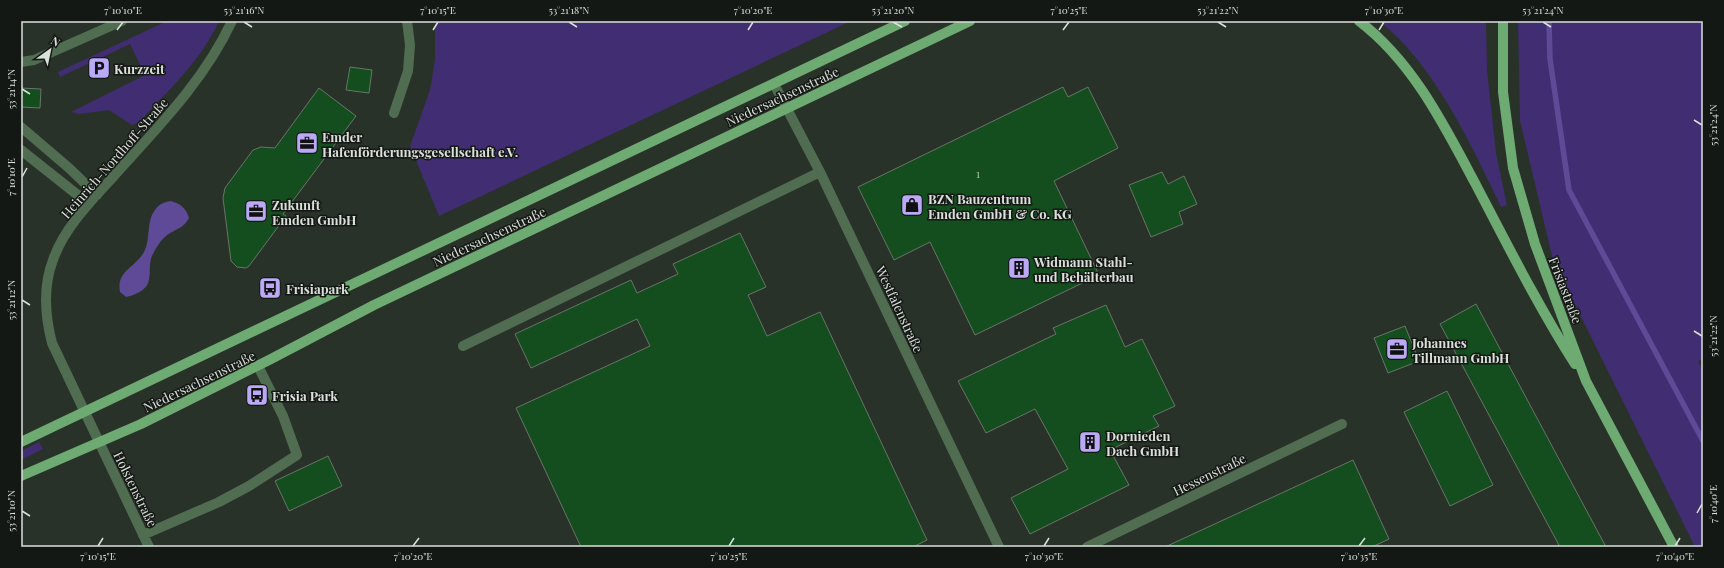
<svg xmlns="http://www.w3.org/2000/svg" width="1724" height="568" viewBox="0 0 1724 568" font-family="'Playfair Display',serif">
<rect width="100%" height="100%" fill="#293229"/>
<path fill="#412d71" d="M167,21H219C201,61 167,92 138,123L132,125L109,110L79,114L71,112L145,75L130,44L60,77L58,72Z
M435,21H851L439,216L410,146L430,90L435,59Z
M1379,21H1486L1487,70L1496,153L1507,205L1501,207C1472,146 1433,62 1379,21Z
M1518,21H1703V359L1698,361L1703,370V547H1695L1553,260L1520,121Z
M39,442L43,449L21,460V451Z"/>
<path fill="#5e4a97" d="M171,201C181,204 186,208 189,218C184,228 176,229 167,235C162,239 157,246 154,252C143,269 162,289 126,297L120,292C116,271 135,268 144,252C151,239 146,221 155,210C159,204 164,202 171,201Z"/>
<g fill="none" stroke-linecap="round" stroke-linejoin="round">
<path stroke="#5e4a97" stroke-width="5.5" d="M1549,21L1550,59L1569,190L1703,441"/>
</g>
<path fill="#144e1e" stroke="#6a746a" d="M350,67L372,70L369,93L346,90Z
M1063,87L1068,97L1088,87L1118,148L1054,181L1099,275L975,335L930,242L894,260L858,187Z
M21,88L41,89L40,108L21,107Z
M319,88L356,116L283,214L286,216L249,266L246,268L237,267L231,261L223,198L225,188L253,150L261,147L275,148Z
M1162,172L1168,184L1184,176L1197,204L1179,212L1183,224L1151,237L1129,185Z
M740,233L766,287L748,295L767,336L820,312L927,540L913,547H581L516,408L650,346L637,319L531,368L515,334L631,280L637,293L678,274L673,264Z
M1476,304L1606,547H1560L1440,324Z
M1106,305L1125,347L1142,339L1175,406L1153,416L1159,426L1110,450L1129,485L1030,534L1011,498L1068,469L1035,409L986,433L958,381L1056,334L1053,328Z
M1405,326L1419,361L1388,373L1374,338Z
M1447,391L1493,485L1450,506L1404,412Z
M328,456L342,486L289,511L275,481Z
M1353,460L1389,539L1372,547H1165Z"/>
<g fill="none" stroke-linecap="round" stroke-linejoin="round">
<path stroke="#506d52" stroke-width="10" d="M21,62L34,60L122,21
M774,84L820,172L999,547
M394,113L408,71L410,45L407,21
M21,127L69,168L97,195
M21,150L89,204
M463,346L820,172
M143,535L219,502L249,486L297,455L283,416L258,366
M149,547L52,343C45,316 43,286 53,260C64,228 91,201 113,177C157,128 204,81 232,21
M1087,547L1342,424"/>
<path stroke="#6eab72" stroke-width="10" d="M1359,21C1413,62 1444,125 1475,183C1507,244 1538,306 1575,364
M1503,21V92L1513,168L1535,244L1586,381L1674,547
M21,442L905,21
M21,476L141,424L271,359L374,305L970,21"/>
</g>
<path fill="none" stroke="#dbe0db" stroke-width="1.5" d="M244,22L252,27M569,22L577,27M893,22L902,27M1218,22L1226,27M1543,22L1551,27M117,30L123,22M433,30L438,22M748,30L753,22M1063,30L1069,22M1379,30L1384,22M22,89L30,94M1694,120L1702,125M22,177L27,168M22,300L30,305M1694,331L1702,336M22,511L30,516M1697,513L1702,504M98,546L103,538M413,546L419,538M729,546L734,538M1044,546L1049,538M1359,546L1365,538M1675,546L1680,538"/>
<defs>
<g id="parking-square" transform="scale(1.15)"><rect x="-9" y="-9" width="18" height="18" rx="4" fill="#baaaf6" stroke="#141814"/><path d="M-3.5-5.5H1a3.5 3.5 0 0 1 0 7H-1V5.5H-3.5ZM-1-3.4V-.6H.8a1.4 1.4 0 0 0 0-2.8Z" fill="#111"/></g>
<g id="office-square" transform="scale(1.15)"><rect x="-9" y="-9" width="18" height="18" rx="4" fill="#baaaf6" stroke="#141814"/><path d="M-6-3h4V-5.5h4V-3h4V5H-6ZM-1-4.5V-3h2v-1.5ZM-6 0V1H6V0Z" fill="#111"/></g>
<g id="shop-square" transform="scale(1.15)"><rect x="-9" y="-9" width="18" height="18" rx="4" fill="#baaaf6" stroke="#141814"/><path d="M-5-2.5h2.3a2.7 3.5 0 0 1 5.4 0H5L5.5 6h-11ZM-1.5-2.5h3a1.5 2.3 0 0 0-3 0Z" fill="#111"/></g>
<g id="building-square" transform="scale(1.15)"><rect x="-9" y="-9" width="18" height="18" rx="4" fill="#baaaf6" stroke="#141814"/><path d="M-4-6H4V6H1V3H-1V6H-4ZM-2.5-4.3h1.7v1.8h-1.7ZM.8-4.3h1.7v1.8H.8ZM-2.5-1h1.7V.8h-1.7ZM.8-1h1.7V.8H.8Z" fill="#111"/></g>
<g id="bus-square" transform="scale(1.15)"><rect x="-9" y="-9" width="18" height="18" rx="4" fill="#baaaf6" stroke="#141814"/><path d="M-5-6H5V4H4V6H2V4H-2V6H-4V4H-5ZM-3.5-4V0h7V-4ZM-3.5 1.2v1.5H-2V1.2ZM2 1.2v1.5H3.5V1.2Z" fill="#111"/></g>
</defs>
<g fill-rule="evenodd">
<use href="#parking-square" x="99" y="68"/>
<use href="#office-square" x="307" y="143"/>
<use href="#shop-square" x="912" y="205"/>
<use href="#office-square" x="256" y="211"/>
<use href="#building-square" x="1019" y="268"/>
<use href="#bus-square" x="270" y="288"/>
<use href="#office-square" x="1397" y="349"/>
<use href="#bus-square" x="257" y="395"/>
<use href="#building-square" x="1090" y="442"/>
</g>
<g text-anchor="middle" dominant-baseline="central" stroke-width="3" stroke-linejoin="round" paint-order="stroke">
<g font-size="11" fill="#a9bcac">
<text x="978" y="173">1</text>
</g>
<g font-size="13" font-weight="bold" fill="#dbe0db" stroke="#141814" text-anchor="start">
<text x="114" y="68">Kurzzeit</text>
<text x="322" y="136">Emder<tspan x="322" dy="15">Hafenförderungsgesellschaft e.V.</tspan></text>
<text x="928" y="198">BZN Bauzentrum<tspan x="928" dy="15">Emden GmbH &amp; Co. KG</tspan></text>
<text x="272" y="204">Zukunft<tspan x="272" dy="15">Emden GmbH</tspan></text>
<text x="1034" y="261">Widmann Stahl-<tspan x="1034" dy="15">und Behälterbau</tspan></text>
<text x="286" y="288">Frisiapark</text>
<text x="1412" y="342">Johannes<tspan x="1412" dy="15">Tillmann GmbH</tspan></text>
<text x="272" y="395">Frisia Park</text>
<text x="1106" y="435">Dornieden<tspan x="1106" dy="15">Dach GmbH</tspan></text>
</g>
<g font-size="13" fill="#dbe0db" stroke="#141814">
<text transform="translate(782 96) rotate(-25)">Niedersachsenstraße</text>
<text transform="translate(114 158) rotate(-49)">Heinrich-Nordhoff-Straße</text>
<text transform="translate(489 236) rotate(-25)">Niedersachsenstraße</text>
<text transform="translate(1566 290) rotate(69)">Frisiastraße</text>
<text transform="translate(900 309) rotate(65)">Westfalenstraße</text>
<text transform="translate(199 381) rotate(-26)">Niedersachsenstraße</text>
<text transform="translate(1209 474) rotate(-26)">Hessenstraße</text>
<text transform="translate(136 489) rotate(64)">Holstenstraße</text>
</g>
</g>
<rect width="1724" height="568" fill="none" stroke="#141814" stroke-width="44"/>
<g transform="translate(50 50) rotate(33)" stroke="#141814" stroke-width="3" paint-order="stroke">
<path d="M0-3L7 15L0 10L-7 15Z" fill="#dbe0db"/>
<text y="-6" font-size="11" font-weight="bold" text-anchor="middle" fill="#dbe0db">N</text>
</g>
<rect x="22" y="22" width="1680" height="524" fill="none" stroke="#dbe0db" stroke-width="1.5"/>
<g font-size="10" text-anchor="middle" fill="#dbe0db">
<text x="123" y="14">7°10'10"E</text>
<text x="244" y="14">53°21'16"N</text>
<text x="438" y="14">7°10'15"E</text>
<text x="569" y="14">53°21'18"N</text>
<text x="753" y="14">7°10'20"E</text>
<text x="893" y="14">53°21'20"N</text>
<text x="1069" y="14">7°10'25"E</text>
<text x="1218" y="14">53°21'22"N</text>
<text x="1384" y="14">7°10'30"E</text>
<text x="1543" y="14">53°21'24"N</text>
<text transform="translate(11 89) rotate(-90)" y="4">53°21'14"N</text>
<text transform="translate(1713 125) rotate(-90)" y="4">53°21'24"N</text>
<text transform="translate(11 177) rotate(-90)" y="4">7°10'10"E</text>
<text transform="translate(11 300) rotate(-90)" y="4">53°21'12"N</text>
<text transform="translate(1713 336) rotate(-90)" y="4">53°21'22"N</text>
<text transform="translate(1713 504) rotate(-90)" y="4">7°10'40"E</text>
<text transform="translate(11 511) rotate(-90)" y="4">53°21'10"N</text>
<text x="98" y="560">7°10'15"E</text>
<text x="413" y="560">7°10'20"E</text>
<text x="729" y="560">7°10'25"E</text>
<text x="1044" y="560">7°10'30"E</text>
<text x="1359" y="560">7°10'35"E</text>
<text x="1675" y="560">7°10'40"E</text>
</g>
</svg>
